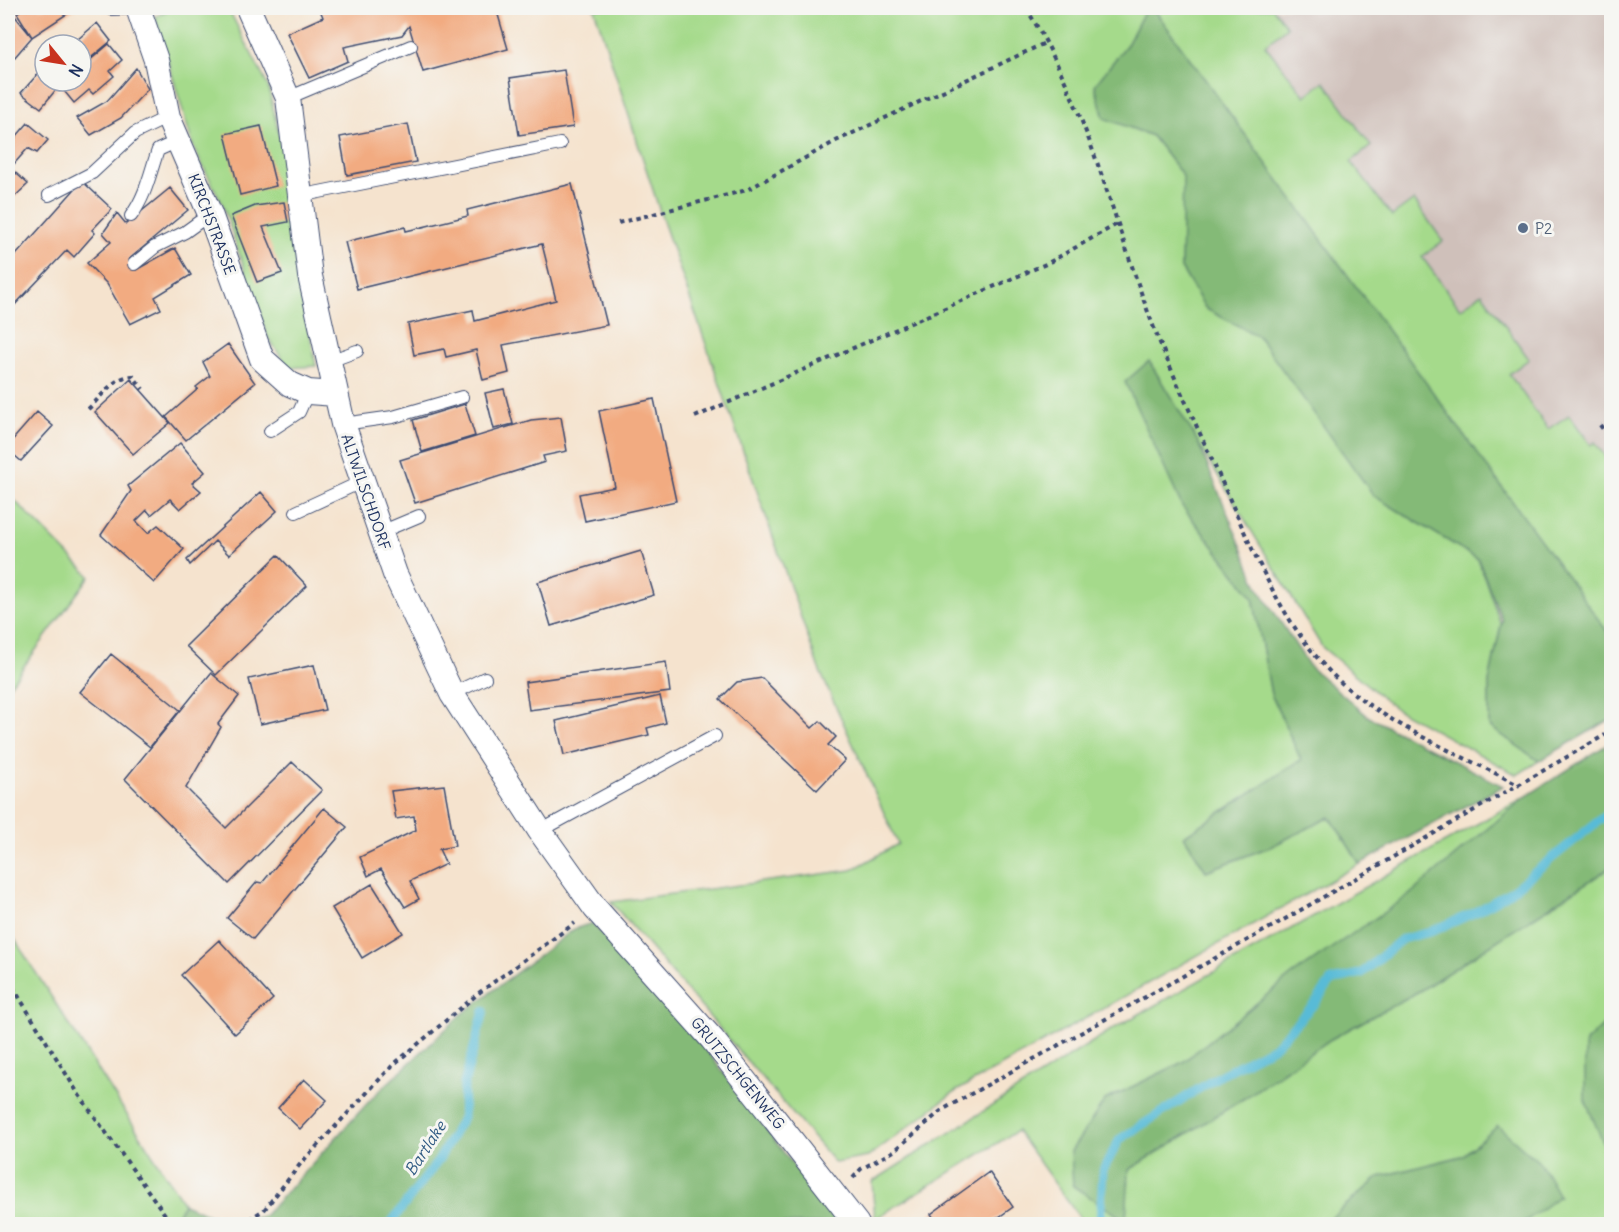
<svg xmlns="http://www.w3.org/2000/svg" width="1619" height="1232" viewBox="0 0 1619 1232" font-family="Delius,sans-serif">
<rect width="100%" height="100%" fill="#f6f6f2"/>
<filter id="ink" filterUnits="userSpaceOnUse"><feTurbulence type="fractalNoise" baseFrequency=".0167" numOctaves="2"/><feDisplacementMap in="SourceGraphic" scale="12" xChannelSelector="R" yChannelSelector="G"/><feConvolveMatrix kernelMatrix="1 2 1 2 8 2 1 2 1" color-interpolation-filters="sRGB"/></filter>
<filter id="wash" filterUnits="userSpaceOnUse"><feTurbulence type="fractalNoise" baseFrequency=".008" numOctaves="4" result="noise"/><feDisplacementMap in="SourceGraphic" scale="24" xChannelSelector="R" yChannelSelector="G"/><feGaussianBlur stdDeviation="1.35" result="paint"/><feColorMatrix in="noise" values="0 0 0 0 0 0 0 0 0 0 0 0 0 0 0 0 0 1.4 0 .05"/><feComposite in="paint" operator="in"/></filter>
<g filter="url(#wash)">
<rect width="100%" height="100%" fill="#f5e3ce"/>
<path fill="#cfc0ba" d="M1153,8H1611L1612,633Z"/>
<path fill="#a5da8b" stroke="#608474" stroke-width="1.5" d="M172,8H228L268,86L283,152L299,275L316,366L289,368L268,338L222,203L194,149L155,17Z
M594,8H1146L1128,43L1095,86L1104,118L1152,136L1184,177L1181,268L1206,309L1258,336L1379,499L1478,559L1501,625L1489,682V726L1539,761L1517,775L1396,709L1322,647L1149,362L1182,506L1253,597L1271,694L1302,760L1184,836L1206,871L1272,846L1330,817L1360,864L953,1093L868,1157L835,1163L611,902L852,870L898,844L819,669L663,221Z
M1153,8H1273L1287,27L1265,45L1305,96L1324,81L1371,146L1351,162L1392,216L1414,200L1443,241L1422,257L1460,309L1482,293L1529,359L1509,374L1548,429L1569,415L1591,445L1595,442L1611,465L1612,633L1609,635Z
M8,494L90,576L8,688Z
M1525,797L1408,896L1292,975L1183,1062L1105,1100L1129,1170L1246,1097L1331,1039L1421,990L1611,867V1018L1585,1043L1609,1155L1611,1154V1224H1522L1558,1195L1498,1127L1462,1156L1379,1177L1324,1224H1078L1082,1221L1017,1131L875,1219L872,1182L1111,1030Z
M8,929L184,1204L171,1224H8Z"/>
<path fill="#84ba77" stroke="#50746a" stroke-width="1.5" d="M1146,8H1153L1609,634L1611,633V719L1539,761L1489,726V682L1502,620L1478,559L1374,496L1258,336L1206,309L1181,268L1183,176L1152,136L1104,118L1095,85L1128,43Z
M1149,361L1197,440L1259,589L1310,667L1369,717L1503,786L1360,864L1330,817L1272,846L1206,871L1184,836L1301,760L1271,694L1253,597L1182,506L1125,382Z
M1611,742V867L1421,990L1331,1039L1246,1097L1129,1170L1126,1221L1073,1186L1071,1151L1105,1100L1183,1062L1292,975L1408,896L1525,797Z
M592,923L704,1047L838,1224H171L184,1204L228,1223L264,1216L375,1095L462,1014L574,929Z
M1611,1018L1612,1153L1609,1156L1585,1100V1043Z
M1498,1126L1541,1164L1559,1196L1522,1224H1324L1379,1177L1462,1156Z"/>
<g fill="none" stroke-linecap="round" stroke-linejoin="round">
<path stroke="#59bbd7" stroke-width="9" d="M390,1224L438,1161L463,1117L464,1084L484,1011
M1100,1224L1103,1170L1120,1139L1219,1076L1275,1046L1316,1002L1331,981L1362,973L1402,939L1430,932L1476,912L1510,892L1612,810"/>
</g>
<g id="blocks">
<path fill="#f2ab81" d="M24,8H76L32,37L17,13Z
M330,8H496L508,49L423,72L409,26L402,35L344,47L348,61L309,78L287,33L323,17L320,10Z
M14,15L32,37L8,65V22Z
M97,23L111,41L81,66V45H71Z
M109,44L122,60L110,71L114,76L93,94L89,90L74,103L60,86L65,81H81V68Z
M45,66V81H63L41,108L21,93Z
M136,68L148,89L121,118L91,135L77,118L107,101Z
M564,70L573,127L519,135L510,78Z
M28,123L48,140L37,153L28,148L14,164L8,159V146Z
M408,124L416,162L347,175L340,137Z
M261,126L276,186L240,195L225,134Z
M8,166L28,184L8,203Z
M82,181L112,209L92,230L95,233L74,257L67,250L8,312V264Z
M572,184L607,325L503,345L509,373L483,380L476,350L446,357L444,349L414,355L408,324L473,310L475,321L556,300L542,244L357,289L345,242L405,227L406,231L468,216L467,210Z
M170,188L188,210L128,260L136,270L175,248L191,275L155,297L161,309L130,324L107,284L87,263L111,242L103,233L117,213L126,224Z
M284,202L288,222L263,227L282,273L257,282L231,216L255,206Z
M228,344L255,383L186,440L166,417L198,389L196,387L210,376L203,362Z
M131,379L170,423L133,454L95,412Z
M504,389L513,424L494,429L485,393Z
M654,399L676,501L585,521L579,494L615,487L599,411Z
M465,404L475,436L422,452L413,420Z
M37,412L53,426L21,461L8,450V445Z
M561,417L567,451L543,456L545,462L415,503L400,460L531,420Z
M180,443L205,472L192,483L201,491L180,509L170,499L151,515L147,510L136,521L148,533L158,525L184,549L154,583L101,535L131,491L128,486Z
M261,492L277,511L229,555L215,541L190,565L187,560Z
M641,551L654,595L551,626L538,582Z
M278,555L307,586L216,675L186,646Z
M111,654L180,710L150,747L80,692Z
M666,662L670,692L529,710L525,682Z
M314,665L325,710L260,724L249,679Z
M211,673L239,696L218,724L221,727L186,788L226,828L292,762L322,790L229,884L125,779Z
M762,678L812,728L820,721L836,737L828,745L845,760L817,790L720,699L737,682Z
M660,696L666,723L647,728L649,735L564,755L556,721Z
M444,785L455,846L439,849L446,864L410,881L419,899L405,907L381,869L368,876L360,857L416,830L414,816L396,819L391,791Z
M324,808L347,827L253,939L227,918L257,882L262,883Z
M372,884L403,933L362,958L332,908Z
M219,940L273,999L235,1034L181,975Z
M304,1079L327,1100L300,1129L278,1108Z
M989,1172L1013,1207L989,1224H938L931,1214Z"/>
</g>
</g>
<g filter="url(#ink)">
<use href="#blocks" fill-opacity="0" stroke="#3c4a6f" stroke-width="1.5"/>
<g fill="none" stroke-linecap="round" stroke-linejoin="round">
<g stroke="#3c4a6f" stroke-width="14">
<path id="lane" d="M112,9L138,8
M288,98L411,46
M49,195L92,173L135,133L168,117
M299,196L560,144
M131,216C146,196 150,173 158,150L178,141
M134,264L155,247L185,232L210,214
M327,362L357,351
M343,424L393,417L462,397
M270,431L299,412L308,392
M296,512L361,482
M381,532L419,516
M452,694L485,678
M540,831L715,736"/>
</g>
<g stroke="#3c4a6f" stroke-width="26">
<path id="street" d="M138,8L156,60L168,117L210,214L262,359L290,384L308,392L336,394
M248,8L288,98L310,276L343,424L395,574L452,694L540,831L595,908L712,1039L857,1224"/>
</g>
<path stroke="#3c4a6f" stroke-width="4" stroke-dasharray="4.5 4.5" stroke-linecap="butt" d="M1026,8C1088,106 1113,221 1154,328C1177,386 1205,443 1230,500C1258,562 1285,627 1334,676C1383,724 1460,754 1520,786
M618,223L747,190L836,141L1047,42
M88,409C101,398 113,376 133,376L143,389
M695,417L1048,263L1119,223
M1600,425L1612,442
M8,979L79,1095L169,1220L181,1224
M853,1178L861,1169L894,1151L942,1110L1273,926L1612,731
M241,1224L264,1210L302,1162L393,1065L480,992L575,923"/>
<use href="#lane" stroke="#fff" stroke-width="12"/>
<use href="#street" stroke="#fff" stroke-width="24"/>
</g>
</g>
<circle fill="#5c6f8a" stroke="#f6f6f2" stroke-width="2" cx="1523" cy="228" r="6"/>
<g text-anchor="middle" dominant-baseline="central" stroke-width="6" stroke-linejoin="round" paint-order="stroke">
<g font-size="15" fill="#1b2f5e" stroke="#f6f6f2">
<text transform="translate(212 224) rotate(69)">KIRCHSTRASSE</text>
<text transform="translate(366 492) rotate(71)">ALTWILSCHDORF</text>
<text transform="translate(738 1073) rotate(51)">GRUTZSCHGENWEG</text>
</g>
<g font-size="15" fill="#4e5e75" stroke="#f6f6f2" text-anchor="start">
<text x="1535" y="228">P2</text>
</g>
<g font-size="16" font-style="italic" fill="#2e5982" stroke="#f6f6f2">
<text transform="translate(425 1148) rotate(-57)">Bartlake</text>
</g>
</g>
<rect width="1619" height="1232" fill="none" stroke="#f6f6f2" stroke-width="30"/>
<g transform="translate(63 63) rotate(120)"><circle r="28" fill="#f6f6f2" stroke="#9ea6b7" stroke-width="1.5"/>
<path d="M0-4.5L10 22L0 15L-10 22Z" fill="#c8321e"/>
<text y="-9" font-size="16" font-weight="bold" text-anchor="middle" fill="#1b2f5e">N</text>
</g>
</svg>
